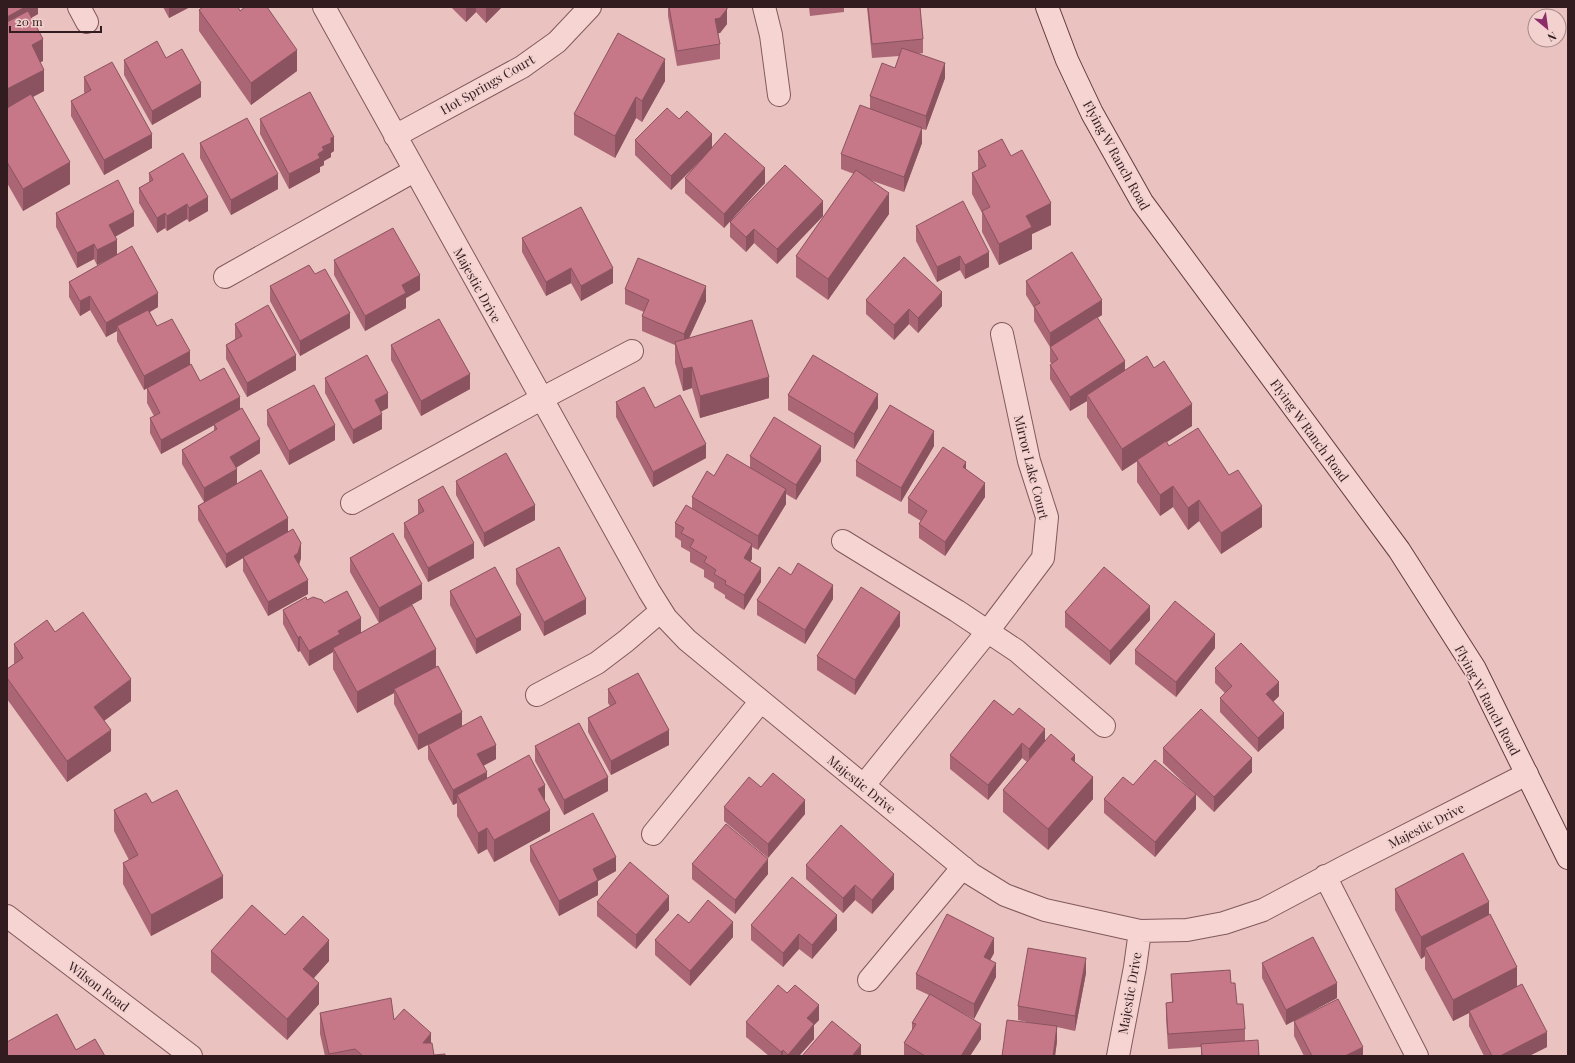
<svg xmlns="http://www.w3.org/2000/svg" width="1575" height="1063" viewBox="0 0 1575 1063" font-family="'Playfair Display',serif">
<rect width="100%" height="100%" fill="#eac2bf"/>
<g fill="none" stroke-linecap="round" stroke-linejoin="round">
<g stroke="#81595d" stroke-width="24">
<path id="street" d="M79,7L87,22
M324,7L649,591L666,618L687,640L971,874L1005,895L1045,910L1140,931L1187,930L1224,923L1263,910L1346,866L1527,774
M764,7L771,35L779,95
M395,136L522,67L557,42L590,7
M225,277L414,171
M352,503L541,399L632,351
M843,541L957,611L1017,651L1104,726
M537,695L597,663L626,641L661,611
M864,785L988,631L1043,558L1047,517L1029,461L1002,334
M653,834L761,701
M1325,876L1417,1056
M7,916L191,1056
M869,980L963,867
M1118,1056L1135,967L1140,931"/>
</g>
<g stroke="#633c41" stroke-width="24">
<path id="secondary" d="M1047,7L1067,60L1092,113L1142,202L1399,550L1438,611L1475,669L1568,858"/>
</g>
<use href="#street" stroke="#f6d4d1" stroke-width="22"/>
<use href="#secondary" stroke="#f6d4d1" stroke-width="22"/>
</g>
<path fill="#aa6675" d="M7,7H38V14L31,18L43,61L40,62L44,91L33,97L70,184L23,211L7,183Z
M163,7H190L169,18Z
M451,7H502L486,23L476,12L466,22Z
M668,7H727V24L720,33H718L720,44V59L677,66L668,16Z
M809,7H844V12L810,16Z
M867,7H920L923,39V53L918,54L945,78L926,130L922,129V143L904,192L870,180L889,214L828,300L796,277V256L854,174L841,169V154L870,109V96L895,68L899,56L872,58Z
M199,10L240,11L297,71L251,105L199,31Z
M166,58L201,97L152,125L124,75V60Z
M84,77L152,148L104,175L71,116V101L85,94L84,92Z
M665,81L642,122L636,118L615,158L574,135V114Z
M260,119L334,151L331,153V157L324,161V165L320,167V172L289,189L260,134Z
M679,119L712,148L765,183L724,228L685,193V178L702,159L671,190L635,155V140Z
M200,143L278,189L231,215L200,158Z
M978,151L1011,156L1051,225L1032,234V249L999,265L982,232V213L972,194V173L978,170Z
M149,173L208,211L189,222L187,219L167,231L165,228L157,233L139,203V188L149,183Z
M56,213L134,226L115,237L117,254L158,307L150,312L157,326L190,365L200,381L240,409L260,453L236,468L237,483L288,532L301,558L299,565L308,594L268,616L243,571V558L226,568L198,520V506L204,502L182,464V450L214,431V425L161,454L150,433V418L154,416L147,403V388L144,390L117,341V331L106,337L90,310L80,316L69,297V282L111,258L97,265L94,259L77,268L56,227Z
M823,216L777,264L754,243L746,252L730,237V222Z
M916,226L989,267L965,279L960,270L937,282L916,241Z
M522,238L613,283L581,301L571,283L546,296L522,252Z
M334,260L420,290L406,298V308L365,331L334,275Z
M315,274L350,328L300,356L270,301V286Z
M1026,281L1102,315L1097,318L1125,371L1192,426L1166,442L1169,446L1262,527L1221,554L1199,521L1188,530L1173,507L1160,516L1137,482V461L1122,471L1087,417V401L1070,411L1050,379V365L1052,364L1050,362V347L1034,321V308L1026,295Z
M625,289L706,301L689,338L769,398L700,418L692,388L683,391L675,363V345L642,331V316L644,312L625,304Z
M866,300L942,306L918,333L909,324L894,340L866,314Z
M235,324L296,370L247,397L226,359V345L235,339Z
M391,345L470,389L421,416L391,360Z
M325,378L388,408L381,411L382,429L353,444L325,393Z
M788,395L878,408L854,449L788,410Z
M616,402L655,408L706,458L653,487L616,417Z
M267,410L335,440L289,465L267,425Z
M934,446L901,502L856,476V461Z
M750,456L821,461L796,500L786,494V504L758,550L752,547V559L750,561L761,582L744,610L725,598V595L714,588V583L704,577V570L690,562V552L681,547V541L675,537V523L692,508V497L714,476L750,467Z
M966,470L985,497L945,556L919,538V524L921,521L908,513V498Z
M456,481L535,520L484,547L456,495Z
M418,500L474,558L428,582L404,537V523L418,515Z
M350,558L422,599L379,623L350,572Z
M516,569L586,614L544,636L516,584Z
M791,575L833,599L805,644L757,615V600Z
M450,591L521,630L476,654L450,605Z
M307,600L324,603L361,633L340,644L436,668L462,726L496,759L483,766L487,778L545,801L550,831L494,862L487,849L478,854L457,816V803L453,805L428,759V745L438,739L418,750L394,704V693L357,713L333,669V652L309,666L300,651L298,652L283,624V610Z
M1065,612L1150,620L1110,665L1065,627Z
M900,626L855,695L817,670V656Z
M14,644L131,701L104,721L111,751L67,782L7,699V669L14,664Z
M1215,648L1176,697L1135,664V650Z
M1215,668L1279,696L1273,702L1284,728L1258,752L1220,712V698L1225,693L1215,683Z
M608,689L669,745L611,775L588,732V718L610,706L608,703Z
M994,700L1045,740L1075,762L1093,799L1048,850L1003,812V790L1027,762L1022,758L988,800L950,769V755Z
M535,746L608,791L564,815L535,761Z
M1163,748L1252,772L1214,812L1163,763Z
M1133,785L1196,809L1155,857L1104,813V799Z
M724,807L805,814L768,858L724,821Z
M114,810L223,898L151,936L123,884V863L129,860L114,831Z
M530,846L616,871L598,881V895L559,916L530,861Z
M692,864L768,874L735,914L692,879Z
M806,865L894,889L872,914L855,900L843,913L806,879Z
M1395,889L1489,915L1517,987L1547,1047L1529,1056H1484L1469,1026V1013L1453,1021L1425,969V956L1421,959L1395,910Z
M597,902L669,910L636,949L597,916Z
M689,923L733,937L690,986L655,955V940Z
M751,925L837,930L812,959L799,949L783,967L751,940Z
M285,935L329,961L314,978L319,1004L287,1040L211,972V951Z
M994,953L990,960L996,977L974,1019L955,1009L981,1039L970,1056H904V1043L912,1030V1023L929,995L916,989V974Z
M1262,963L1337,998L1286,1025L1262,978Z
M1086,973L1075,1031L1057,1027V1041L1055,1056H1002L1036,1024L1018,1020V1006Z
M1171,974L1231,983L1237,1004L1245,1029V1041L1259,1056H1201V1047L1168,1049L1166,1017V1003L1172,1002Z
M320,1013L394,1020L431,1043L434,1055L445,1056H325L320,1034Z
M819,1020L814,1025V1039L799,1056H769L746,1037V1022Z
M1294,1021L1363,1056H1304L1294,1036Z"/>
<path fill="#8b535f" d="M25,7H38V14L7,31V17Z
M169,7H190L169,18Z
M467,7H476V12L466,22V8Z
M487,7H502L486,23V8Z
M727,9V24L720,33L715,34V19Z
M43,39V61L32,66V45Z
M297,50V71L251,105V83Z
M665,59V81L642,122V101Z
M945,63V78L926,130V116Z
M44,70V91L7,110V89Z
M201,83V97L152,125V111Z
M636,97V118L615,158V136Z
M922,128V143L904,192V177Z
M152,134V148L104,175V160Z
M712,134V149L671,190V176Z
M334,137V151L331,153V157L324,161V165L320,167V172L289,189V174L318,154L322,147L331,138Z
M70,162V184L23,211V189Z
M765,168V183L724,228V214Z
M278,174V189L231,215V200Z
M889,193V214L828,300V279Z
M208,197V211L189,222V208Z
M823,201V216L777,264V249Z
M1051,203V225L1032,234V249L999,265V244L1026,216Z
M187,204V219L167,231V216Z
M134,212V226L109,240V225Z
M165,213V228L157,233V218Z
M754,229V243L746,252V237Z
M117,240V255L97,265V250Z
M94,244V259L77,268V253Z
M989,252V267L965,279V265Z
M960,256V270L937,282V267Z
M571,268V283L546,296V282Z
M613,268V283L581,301V286Z
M420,275V290L406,298V308L365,331V316L402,285Z
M706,286V301L684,349V334Z
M942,292V306L918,333V318Z
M158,293V307L119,330L117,326V331L106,337V323Z
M90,296V310L80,316V301Z
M1102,300V315L1050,347V333Z
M909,309V324L894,340V325Z
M350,313V328L300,356V341Z
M190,351V365L144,390V376Z
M296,355V370L247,397V383Z
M1125,361V376L1087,395V401L1070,411V397Z
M692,367V388L683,391V369Z
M470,374V389L421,416V401Z
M769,377V398L700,418V396Z
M388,393V408L375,415V400Z
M878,394V408L854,449V434Z
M240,397V411L161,454V440Z
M1192,404V426L1122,471V449Z
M382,414V429L353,444V430Z
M335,425V440L289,465V451Z
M934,431V446L901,502V488Z
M260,439V453L230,471V457Z
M706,444V458L653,487V472Z
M821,446V461L796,500V485Z
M966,462V476L963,467Z
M237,469V484L204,502V488Z
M985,483V497L945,556V542Z
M1173,486V507L1160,516V495Z
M786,489V504L758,550V536Z
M1199,500V521L1188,530V508Z
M535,505V520L484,547V533Z
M1262,506V527L1221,554V533Z
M288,518V532L243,557V558L226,568V554Z
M301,543V558L298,568L294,556Z
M474,543V558L428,582V568Z
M752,544V559L744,572V558Z
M761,568V582L744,610V595Z
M308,580V594L268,616V602Z
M422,584V599L379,623V608Z
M833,585V599L805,644V630Z
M586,599V614L544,636V622Z
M1150,606V620L1110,665V651Z
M900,612V626L855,695V680Z
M521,615V630L476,654V639Z
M361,618V633L333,648V652L309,666V651L338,631Z
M1215,634V648L1176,697V682Z
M300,636V651L298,652V638Z
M436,649V671L394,689V693L357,713V692Z
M131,679V701L94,728V707Z
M1279,682V696L1266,709V694Z
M462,712V727L418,750V735Z
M1284,713V728L1258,752V738Z
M1045,729V744L1029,764V749Z
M111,730V751L67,782V761Z
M669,730V745L611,775V761Z
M1022,743V758L988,800V785Z
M496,745V759L477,769V754Z
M1075,755V776L1071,759Z
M1252,758V772L1214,812V797Z
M487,772V787L457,795V803L453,805V790Z
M608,777V791L564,815V800Z
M1093,777V799L1048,850V829Z
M545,785V806L538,789Z
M1196,794V809L1155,857V842Z
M805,800V814L768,858V844Z
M550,810V831L494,862V840Z
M487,828V849L478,854V833Z
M616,857V871L598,881V895L559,916V901L593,869Z
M768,859V874L735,914V900Z
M894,874V889L872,914V900Z
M223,876V898L151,936V915Z
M855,885V900L843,913V898Z
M669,896V910L636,949V935Z
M1489,902V923L1425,948V956L1421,959V937Z
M837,915V930L812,959V945Z
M733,922V937L690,986V971Z
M799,934V949L783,967V953Z
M994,938V953L984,972V957Z
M329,940V961L303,990V969Z
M1086,958V973L1075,1031V1016Z
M996,963V977L974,1019V1004Z
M1517,967V988L1469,1011V1013L1453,1021V1000Z
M319,983V1004L287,1040V1019Z
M1337,983V998L1286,1025V1010Z
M819,1005V1020L814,1025V1039L799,1056H788V1055L807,1018Z
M981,1024V1039L970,1056H961Z
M1057,1026V1041L1055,1056H1053Z
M1547,1032V1047L1529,1056H1500Z
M431,1033V1054L423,1043Z
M861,1045V1056H852Z
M1363,1047V1056H1345Z
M783,1050V1056H781V1052Z"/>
<path fill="#c67788" stroke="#8b535f" d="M7,7H25L7,17Z
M203,7H238L240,11L245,7H267L297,50L251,83L199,10Z
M669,7H727V9L720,18L715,19L720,44L677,51Z
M868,7H920L923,39L872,44Z
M28,11L43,39L32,45L44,70L7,89V22Z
M618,33L665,59L642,101L636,97L615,136L574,114Z
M157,41L166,58L182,49L201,83L152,111L124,60Z
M902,48L945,63L926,116L870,96L882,63L895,68Z
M112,62L152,134L104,160L71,101L91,90L84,77Z
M310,92L334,137L331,138V143L322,147L324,150L318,154L320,158L289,174L260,119Z
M31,94L70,162L23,189L7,162V108Z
M860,105L922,128L904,177L841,154Z
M667,108L679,119L687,111L712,134L671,176L635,140Z
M247,118L278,174L231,200L200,143Z
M725,133L765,168L724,214L685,178Z
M1002,139L1011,156L1022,150L1051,203L1026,216L1032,227L999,244L982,211L990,207L972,173L986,166L978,151Z
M183,153L208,197L189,208L187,204L167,216L165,213L157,218L139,188L153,180L149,173Z
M785,165L823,201L777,249L754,229L746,237L730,222Z
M856,170L889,193L828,279L796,256Z
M118,180L134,212L109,225L117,240L97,250L94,244L77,253L56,213Z
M963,201L989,252L965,265L960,256L937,267L916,226Z
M581,207L613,268L581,286L571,268L546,282L522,238Z
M393,228L420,275L402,285L406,293L365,316L334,260Z
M132,246L158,293L106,323L90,296L80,301L69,282Z
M1072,252L1102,300L1050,333L1034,306L1040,303L1026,281Z
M904,257L942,292L918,318L909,309L894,325L866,300Z
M638,258L706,286L684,334L642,316L649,300L625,289Z
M309,265L315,274L325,269L350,313L300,341L270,286Z
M268,305L296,355L247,383L226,345L242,336L235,324Z
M148,310L157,326L172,319L190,351L144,376L117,326Z
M1097,317L1125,361L1070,397L1050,365L1058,359L1050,347Z
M439,319L470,374L421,401L391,345Z
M752,320L769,377L700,396L692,367L683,369L675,342Z
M367,355L388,393L375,400L382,414L353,430L325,378Z
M813,355L878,394L854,434L788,395Z
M1147,356L1154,368L1164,361L1192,404L1122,449L1087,395Z
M191,364L200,381L224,368L240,397L161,440L150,418L160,413L147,388Z
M314,385L335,425L289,451L267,410Z
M644,387L655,408L680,395L706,444L653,472L616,402Z
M890,405L934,431L901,488L856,461Z
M242,408L260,439L230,457L237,469L204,488L182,450L217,429L214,424Z
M774,417L821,446L796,485L750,456Z
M1198,428L1229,475L1238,470L1262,506L1221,533L1199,500L1188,508L1173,486L1160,495L1137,460L1166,441L1169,446Z
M943,447L966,462L963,467L985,483L945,542L919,524L927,511L908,498Z
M506,453L535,505L484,533L456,481Z
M727,454L786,489L758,536L692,497L707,471L714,476Z
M261,470L288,518L226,554L198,506Z
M443,486L474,543L428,568L404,523L424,511L418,500Z
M686,505L752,544L744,558L761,568L744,595L725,584L726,581L714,574L716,570L704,562L707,557L690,547L694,540L681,533L684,528L675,523Z
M293,529L301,543L298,553L294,556L308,580L268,602L243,557Z
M393,533L422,584L379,608L350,558Z
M559,547L586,599L544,622L516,569Z
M798,563L833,585L805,630L757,600L779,567L791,575Z
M495,567L521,615L476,639L450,591Z
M1104,567L1150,606L1110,651L1065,612Z
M861,587L900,612L855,680L817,656Z
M347,591L361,618L338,631L340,634L309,651L300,636L298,638L283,610L306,597L307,600L313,597L322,600L324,603Z
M1175,601L1215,634L1176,682L1135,650Z
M412,605L436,649L357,692L333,648Z
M83,612L131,679L94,707L111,730L67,761L7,678V669L23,658L14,644L47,620L55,632Z
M1241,643L1279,682L1266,694L1284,713L1258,738L1220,698L1232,686L1215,668Z
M438,666L462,712L418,735L394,689Z
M638,673L669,730L611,761L588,718L616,703L608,689Z
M994,700L1013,715L1019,708L1045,729L1029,749L1022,743L988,785L950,755Z
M1201,709L1252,758L1214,797L1163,748Z
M481,716L496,745L477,754L487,772L453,790L428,745Z
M579,723L608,777L564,800L535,746Z
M1051,734L1075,755L1071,759L1093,777L1048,829L1003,790Z
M529,755L545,785L538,789L550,810L494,840L487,828L478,833L457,795Z
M1155,760L1196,794L1155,842L1104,799L1123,777L1133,785Z
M773,773L805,800L768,844L724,807L749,777L761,787Z
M177,790L223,876L151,915L123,863L138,855L114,810L146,793L152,803Z
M593,813L616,857L593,869L598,880L559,901L530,846Z
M726,824L768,859L735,900L692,864Z
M841,825L894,874L872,900L855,885L843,898L806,865Z
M1463,853L1489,902L1421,937L1395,889Z
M630,862L669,896L636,935L597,902Z
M792,877L837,915L812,945L799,934L783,953L751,925Z
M708,900L733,922L690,971L655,940L678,914L689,923Z
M252,905L285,935L303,916L329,940L303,969L319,983L287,1019L211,951Z
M947,914L994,938L984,957L996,963L974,1004L916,974Z
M1490,914L1517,967L1453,1000L1425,948Z
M1313,937L1337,983L1286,1010L1262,963Z
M1028,948L1086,958L1075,1016L1018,1006Z
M1230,970L1231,983H1235L1237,1004H1243L1245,1029L1168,1034L1166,1003L1173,1002L1171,974Z
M1522,984L1547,1032L1500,1056H1492L1469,1011Z
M778,985L787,993L795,985L819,1005L807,1018L814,1024L788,1055L783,1050L781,1052L746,1022Z
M930,994L981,1024L961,1056H925L904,1043L916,1024L912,1023Z
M391,998L394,1020L404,1009L431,1033L423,1043H432L434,1055L445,1054V1056H363L355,1049L329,1054L320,1013Z
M1338,999L1363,1047L1345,1056H1312L1294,1021Z
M57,1014L76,1050L95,1039L105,1056H7V1042Z
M1007,1020L1057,1026L1053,1056H1002Z
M832,1021L861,1045L852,1056H802Z
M1258,1040L1259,1056H1202L1201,1044Z"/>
<g text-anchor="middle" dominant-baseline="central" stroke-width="3.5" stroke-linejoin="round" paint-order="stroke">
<g font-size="13" fill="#321c20" stroke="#f2d1ce">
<text transform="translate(487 84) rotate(-30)">Hot Springs Court</text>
<text transform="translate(1117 155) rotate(61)">Flying W Ranch Road</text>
<text transform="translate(478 285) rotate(61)">Majestic Drive</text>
<text transform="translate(1310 430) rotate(54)">Flying W Ranch Road</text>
<text transform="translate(1032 467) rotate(76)">Mirror Lake Court</text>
<text transform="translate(1488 700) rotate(62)">Flying W Ranch Road</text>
<text transform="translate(862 784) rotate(39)">Majestic Drive</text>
<text transform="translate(1426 825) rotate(-27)">Majestic Drive</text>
<text transform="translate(99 986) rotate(37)">Wilson Road</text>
<text transform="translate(1129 993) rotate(-80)">Majestic Drive</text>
</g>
</g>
<rect width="1575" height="1063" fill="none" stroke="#321c20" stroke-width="16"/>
<g transform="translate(1547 28) rotate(151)"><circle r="19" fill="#f2d1ce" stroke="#a58988"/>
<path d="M0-3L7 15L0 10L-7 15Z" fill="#8c2d6a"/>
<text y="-6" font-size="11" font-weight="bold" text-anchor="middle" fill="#321c20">N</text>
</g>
<path d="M10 26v6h91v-6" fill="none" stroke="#321c20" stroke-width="2"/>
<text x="16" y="26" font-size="12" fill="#321c20" stroke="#f2d1ce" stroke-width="3" paint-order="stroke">20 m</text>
</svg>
